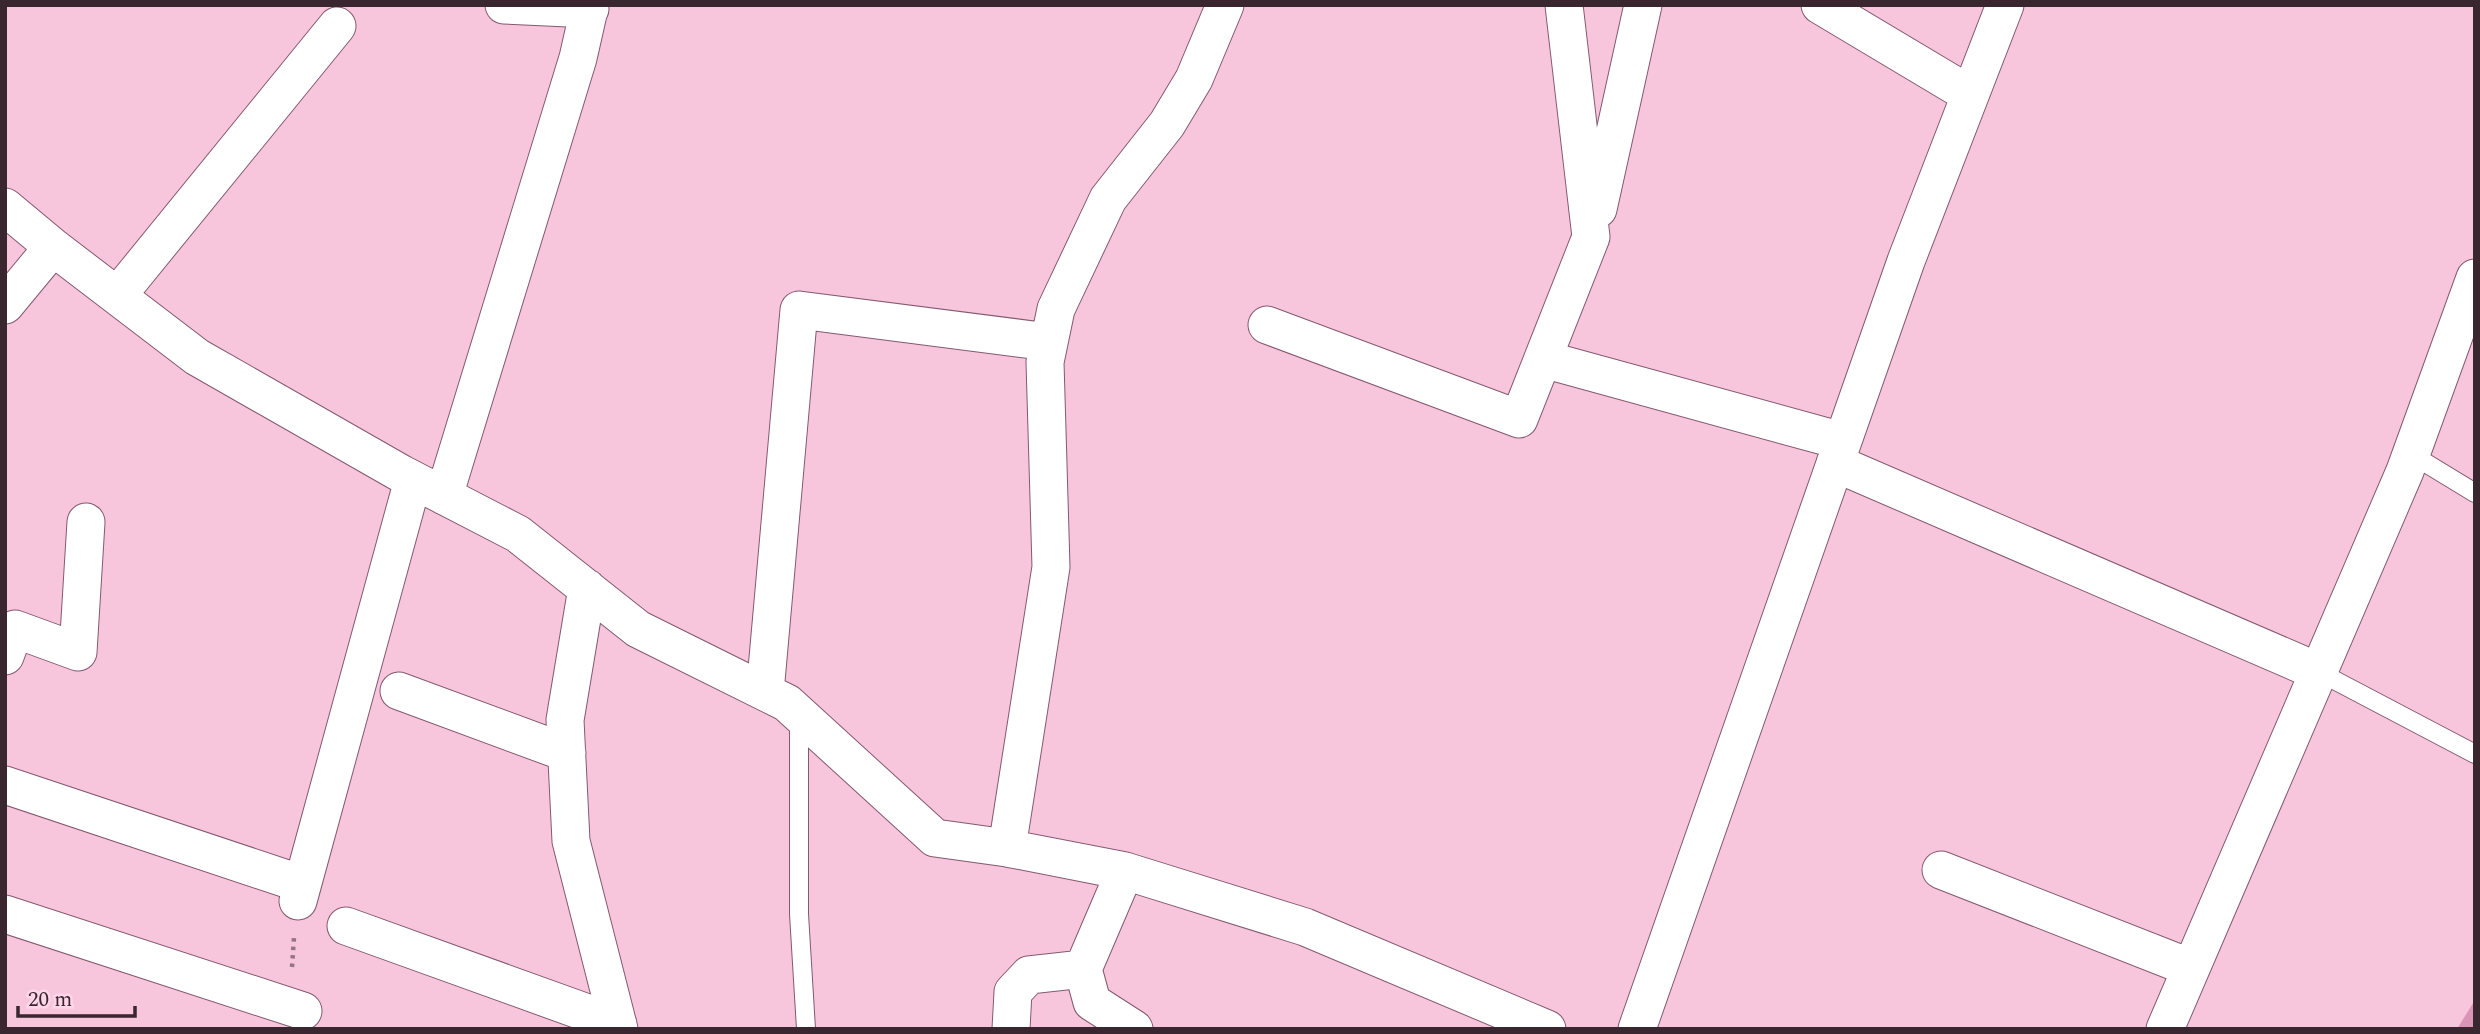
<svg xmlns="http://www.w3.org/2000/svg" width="2480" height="1034" viewBox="0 0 2480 1034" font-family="Spectral,serif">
<rect width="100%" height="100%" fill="#f7c6dd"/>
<path fill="#d994b6" d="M2475,1000V1029H2457Z"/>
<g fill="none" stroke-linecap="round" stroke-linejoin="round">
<g stroke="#84596f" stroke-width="20">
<path id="service" d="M2411,454L2475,493
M2319,672L2475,754
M799,718V914L806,1029"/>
</g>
<g stroke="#84596f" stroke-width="39">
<path id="minor" d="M504,5L590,9
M1820,5L1969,94
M5,207L53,247L197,357L402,474L518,534L638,629L787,703L935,838L1007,848L1125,871L1305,927L1547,1029
M1598,209L1643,5
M117,296L337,26
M5,305L53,247
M1267,325L1519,419L1591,237L1564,5
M1543,359L1842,441
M1835,463L2319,672
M444,496L578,58L590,5
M587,588L565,720L571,841L619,1029
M5,656L15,629L78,652L86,522
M399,691L567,753
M765,692L799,310L1049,342
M5,785L302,884
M1007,848L1051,567L1045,362L1056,309L1108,199L1167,124L1194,79L1225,5
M1941,870L2191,968
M298,901L413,480
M5,914L303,1011
M346,926L618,1024
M1083,969L1092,1002L1134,1029
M1011,1029L1013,992L1029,975L1083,969L1125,871
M1637,1029L1906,261L2005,5
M2165,1029L2405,471L2475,278"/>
</g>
<path stroke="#957484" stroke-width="4.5" stroke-dasharray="3.5 5" stroke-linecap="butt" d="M292,967L294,937"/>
<use href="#service" stroke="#fff" stroke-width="18"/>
<use href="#minor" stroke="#fff" stroke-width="37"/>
</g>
<rect width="2480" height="1034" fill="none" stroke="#39262f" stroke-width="14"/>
<path d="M18 1006v10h117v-10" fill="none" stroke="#39262f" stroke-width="3.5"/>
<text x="28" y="1006" font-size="21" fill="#39262f" stroke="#ffd6e9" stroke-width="5" paint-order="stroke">20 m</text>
</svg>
